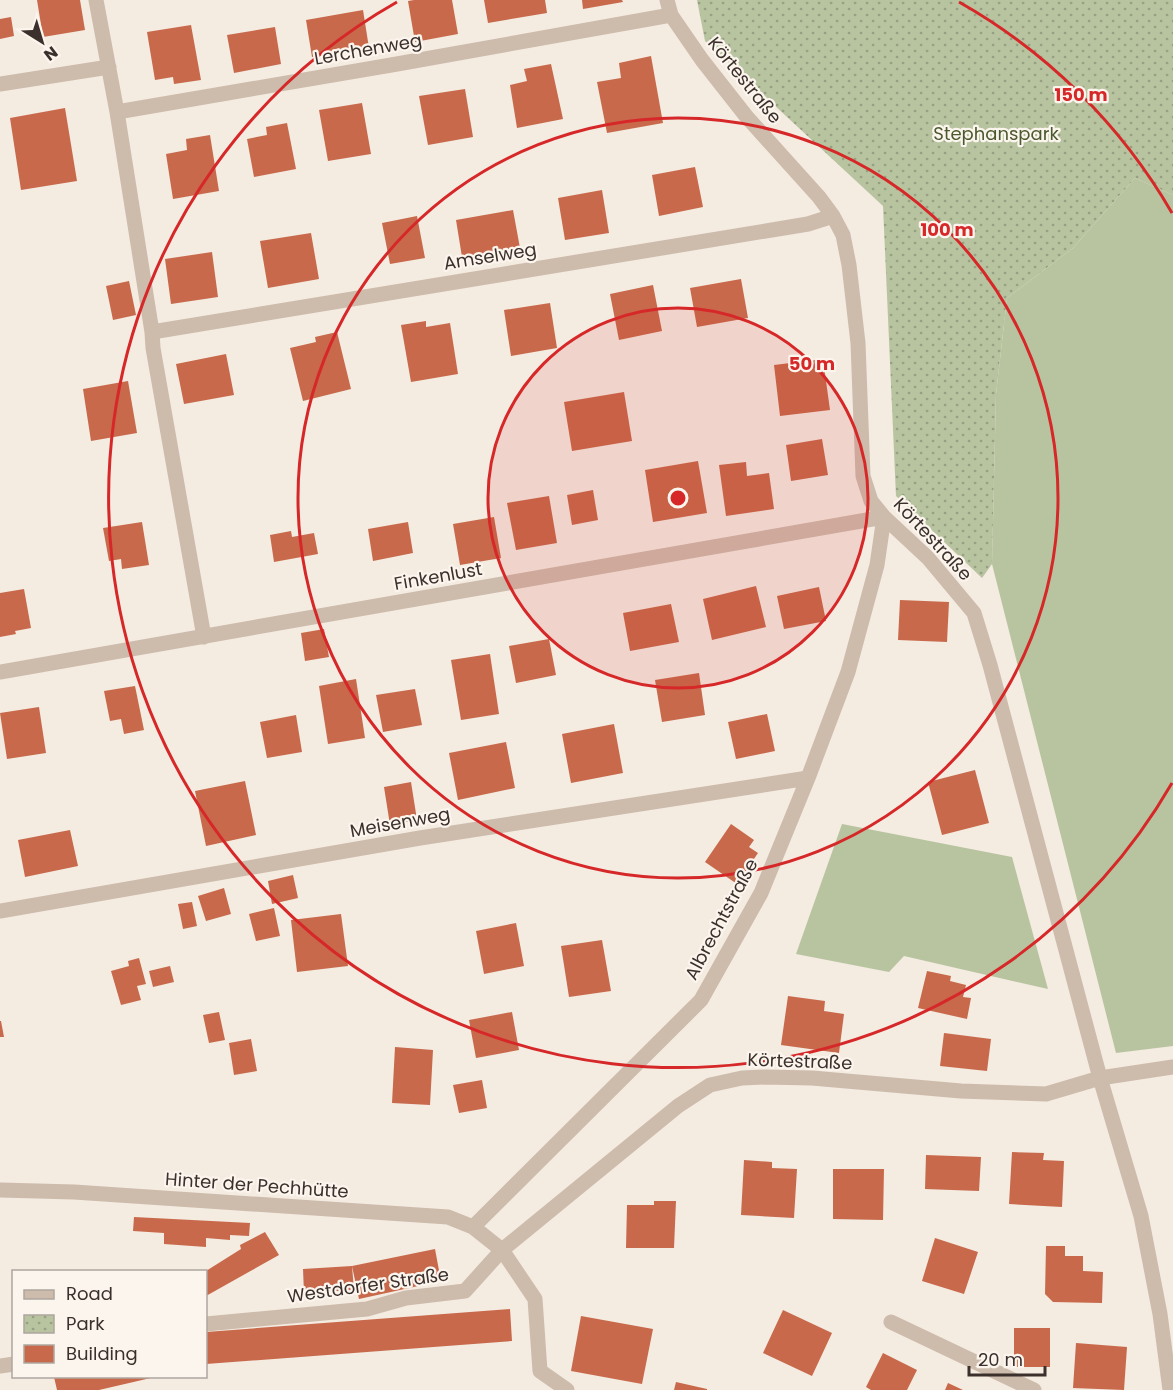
<svg xmlns="http://www.w3.org/2000/svg" width="1173" height="1390" viewBox="0 0 1173 1390" font-family="Poppins,sans-serif">
<defs>
<pattern id="park-dots" width="8" height="8" patternUnits="userSpaceOnUse" patternTransform="scale(1.5)"><rect width="8" height="8" fill="#b8c4a0"/><path d="M2 2h.1M6 6h.1" fill="none" stroke="#97a083" stroke-width="1.8" stroke-linecap="round"/></pattern>
</defs>
<rect width="100%" height="100%" fill="#f4ebe1"/>
<path fill="url(#park-dots)" d="M697,0H1173V195L1135,178L1073,248L1007,298L996,394L992,564L982,578L896,496L883,206L705,41Z"/>
<path fill="#b8c4a0" d="M1135,178L1173,195V1046L1116,1053L992,564L996,394L1007,298L1073,248Z
M842,824L1012,857L1048,989L904,956L889,972L796,954Z"/>
<path fill="#c8694b" d="M37,0H80L85,30L43,37Z
M414,0H452L458,34L415,42L408,1Z
M484,0H545L547,13L488,23Z
M582,0H622L623,2L583,9Z
M363,10L369,48L312,57L306,20Z
M11,17L14,36L0,39V19Z
M191,25L201,80L174,84L173,77L155,80L147,32Z
M275,27L281,64L234,73L227,35Z
M651,56L663,123L607,133L597,82L621,78L619,63Z
M551,64L563,119L517,128L510,85L527,81L524,69Z
M465,89L473,137L428,145L419,96Z
M362,103L371,154L328,161L319,110Z
M65,108L77,181L21,190L10,118Z
M287,123L296,169L254,177L247,139L267,135L266,127Z
M210,135L219,191L173,199L166,154L187,150L186,139Z
M695,167L703,207L659,216L652,175Z
M602,190L609,233L565,240L558,198Z
M513,210L520,248L462,257L456,220Z
M417,216L425,258L390,264L382,223Z
M311,233L319,279L268,288L260,241Z
M212,252L218,297L171,304L165,259Z
M741,279L748,318L697,327L690,288Z
M129,281L136,315L113,320L106,286Z
M653,285L662,331L619,340L610,294Z
M550,303L557,348L511,356L504,310Z
M426,321V327L450,323L458,374L411,382L401,325Z
M337,332L351,389L303,401L290,348L316,342L315,337Z
M226,354L234,395L184,404L176,364Z
M823,359L830,410L780,416L774,365Z
M128,381L137,433L91,441L83,389Z
M624,392L632,441L572,451L564,402Z
M822,439L828,475L791,481L786,445Z
M698,461L707,513L653,522L645,470Z
M746,462L747,476L769,473L774,509L726,516L719,465Z
M593,490L598,520L572,525L567,495Z
M549,496L557,543L516,550L507,503Z
M494,517L501,558L460,565L453,524Z
M142,522L149,565L122,569L121,559L109,561L103,528Z
M408,522L413,553L373,561L368,529Z
M291,531L292,537L314,533L318,554L274,562L270,535Z
M756,586L766,627L712,640L703,599Z
M819,587L826,621L784,629L777,596Z
M24,589L31,628L15,631L16,634L0,637V593Z
M900,600L949,602L947,642L898,640Z
M671,604L679,642L630,651L623,613Z
M324,629L329,657L305,661L301,633Z
M549,639L556,675L516,683L509,646Z
M490,654L499,714L461,720L451,660Z
M699,673L705,715L662,722L655,680Z
M356,679L365,738L328,744L319,686Z
M135,686L144,730L124,734L121,719L110,721L104,691Z
M415,689L422,725L383,732L376,695Z
M39,707L46,753L7,759L0,713Z
M767,714L775,751L736,759L728,722Z
M296,715L302,752L267,758L260,722Z
M614,724L623,773L571,783L562,734Z
M506,742L515,788L458,800L449,753Z
M975,770L989,823L942,835L928,782Z
M245,781L256,835L206,846L195,791Z
M411,782L417,820L390,825L384,787Z
M731,824L754,840L749,847L758,853L737,884L705,862Z
M70,830L78,866L25,877L18,840Z
M293,875L298,898L272,904L268,881Z
M224,888L231,914L206,921L198,896Z
M192,902L197,926L183,929L178,904Z
M274,908L280,936L256,941L249,914Z
M341,914L348,966L297,972L291,920Z
M516,923L524,966L484,974L476,931Z
M602,940L611,991L569,997L561,946Z
M139,958L146,984L137,986L141,1000L121,1005L111,971L129,966L128,961Z
M170,966L174,982L153,987L149,971Z
M927,971L951,976L950,981L966,985L963,997L971,998L967,1019L918,1008Z
M788,996L825,1001L824,1011L844,1014L839,1053L781,1045Z
M219,1012L225,1040L209,1043L203,1015Z
M512,1012L519,1050L476,1058L469,1020Z
M0,1021H1L4,1037H0Z
M944,1033L991,1039L987,1071L940,1066Z
M251,1039L257,1071L234,1075L229,1043Z
M395,1047L433,1050L430,1105L392,1103Z
M482,1080L487,1108L459,1113L453,1085Z
M1012,1152L1044,1153L1043,1160L1064,1161L1062,1207L1009,1204Z
M926,1155L981,1157L979,1191L925,1189Z
M744,1160L772,1162V1168L797,1169L794,1218L741,1215Z
M833,1169H884L883,1220L833,1219Z
M654,1201H676L674,1248H626L627,1205H654Z
M134,1217L250,1223L249,1236L230,1235V1240L206,1238V1247L164,1244V1233L133,1231Z
M265,1232L279,1255L206,1296V1271L241,1249L240,1245Z
M935,1238L978,1252L964,1294L922,1281Z
M1046,1246H1065V1256H1083V1271L1103,1272L1102,1303L1053,1302L1045,1294Z
M435,1249L441,1281L359,1299L352,1266Z
M352,1266L354,1290L304,1293L303,1269Z
M510,1309L512,1341L206,1364V1332Z
M783,1310L832,1333L812,1376L763,1353Z
M581,1316L653,1329L642,1384L571,1371Z
M1014,1328H1050V1367H1014Z
M1076,1343L1127,1347L1124,1390L1073,1388Z
M883,1353L917,1370L907,1390H871L866,1387Z
M54,1377H155L99,1390H57Z
M676,1382L707,1389V1390H674Z
M948,1383L963,1390H945Z"/>
<g fill="none" stroke-linecap="round" stroke-linejoin="round">
<path stroke="#cdbbac" stroke-width="15" d="M96,0L117,112L152,332L153,348L204,637
M667,0L671,15L702,60L746,116L819,197L833,216L843,235L849,265L858,343L863,476L871,501L884,517L928,558L974,613L990,665L1100,1078L1141,1216L1160,1314L1170,1390
M0,84L109,67
M117,112L397,64L671,15
M152,332L808,224L833,216
M0,672L884,517L877,565L848,672L808,778L761,893L701,1000L473,1227
M0,911L420,838L808,778
M0,1190L74,1192L448,1217L473,1227L502,1250L535,1299L540,1371L567,1390
M891,1322L1034,1390
M206,1324L367,1309L406,1298L465,1291L502,1250L678,1106L710,1085L742,1078L765,1077L812,1078L961,1091L1046,1094L1100,1078L1173,1067
M0,1366L14,1364"/>
</g>
<circle cx="678" cy="498" r="190" fill="#d62828" fill-opacity=".12"/>
<g fill="none" stroke="#d62828" stroke-width="3">
<circle cx="678" cy="498" r="190"/>
<circle cx="678" cy="498" r="380"/>
<path d="M1172 783A570 570 0 1 1 397 2M959 2A570 570 0 0 1 1172 213"/>
</g>
<g text-anchor="middle" dominant-baseline="central" stroke-width="4.5" stroke-linejoin="round" paint-order="stroke">
<g font-size="18" fill="#3b302b" stroke="#fbf5ee">
<text transform="translate(368 49) rotate(-10)">Lerchenweg</text>
<text transform="translate(745 80) rotate(51)">Körtestraße</text>
<text transform="translate(490 256) rotate(-9)">Amselweg</text>
<text transform="translate(933 539) rotate(47)">Körtestraße</text>
<text transform="translate(438 576) rotate(-10)">Finkenlust</text>
<text transform="translate(400 822) rotate(-10)">Meisenweg</text>
<text transform="translate(721 919) rotate(-62)">Albrechtstraße</text>
<text transform="translate(800 1061) rotate(2)">Körtestraße</text>
<text transform="translate(257 1185) rotate(4)">Hinter der Pechhütte</text>
<text transform="translate(368 1285) rotate(-8)">Westdorfer Straße</text>
</g>
<g font-size="18" fill="#4a5a2e" stroke="#fbf5ee">
<text x="996" y="133">Stephanspark</text>
</g>
</g>
<circle cx="678" cy="498" r="9" fill="#d62828" stroke="#fbf5ee" stroke-width="3"/>
<g font-size="18" text-anchor="middle" font-weight="bold" fill="#d62828" stroke="#fbf5ee" stroke-width="4.5" stroke-linejoin="round" paint-order="stroke">
<text x="1081" y="101">150 m</text>
<text x="947" y="236">100 m</text>
<text x="812" y="370">50 m</text>
</g>
<rect x="12" y="1270" width="195" height="108" fill="#fbf5ee" stroke="#aea6a0" stroke-width="1.5"/>
<rect x="24" y="1290" width="30" height="9" fill="#cdbbac" stroke="#aea6a0" stroke-width="1.5"/>
<text x="66" y="1300" font-size="18" fill="#3b302b">Road</text>
<rect x="24" y="1315" width="30" height="18" fill="url(#park-dots)" stroke="#aea6a0" stroke-width="1.5"/>
<text x="66" y="1330" font-size="18" fill="#3b302b">Park</text>
<rect x="24" y="1345" width="30" height="18" fill="#c8694b" stroke="#aea6a0" stroke-width="1.5"/>
<text x="66" y="1360" font-size="18" fill="#3b302b">Building</text>
<g transform="translate(42 42) rotate(143)" stroke="#fbf5ee" stroke-width="4.5" paint-order="stroke">
<path d="M0-4.5L10 22L0 15L-10 22Z" fill="#3b302b"/>
<text y="-9" font-size="16" font-weight="bold" text-anchor="middle" fill="#3b302b">N</text>
</g>
<path d="M969 1366v9h76v-9" fill="none" stroke="#3b302b" stroke-width="3"/>
<text x="978" y="1366" font-size="18" fill="#3b302b" stroke="#fbf5ee" stroke-width="4.5" paint-order="stroke">20 m</text>
</svg>
